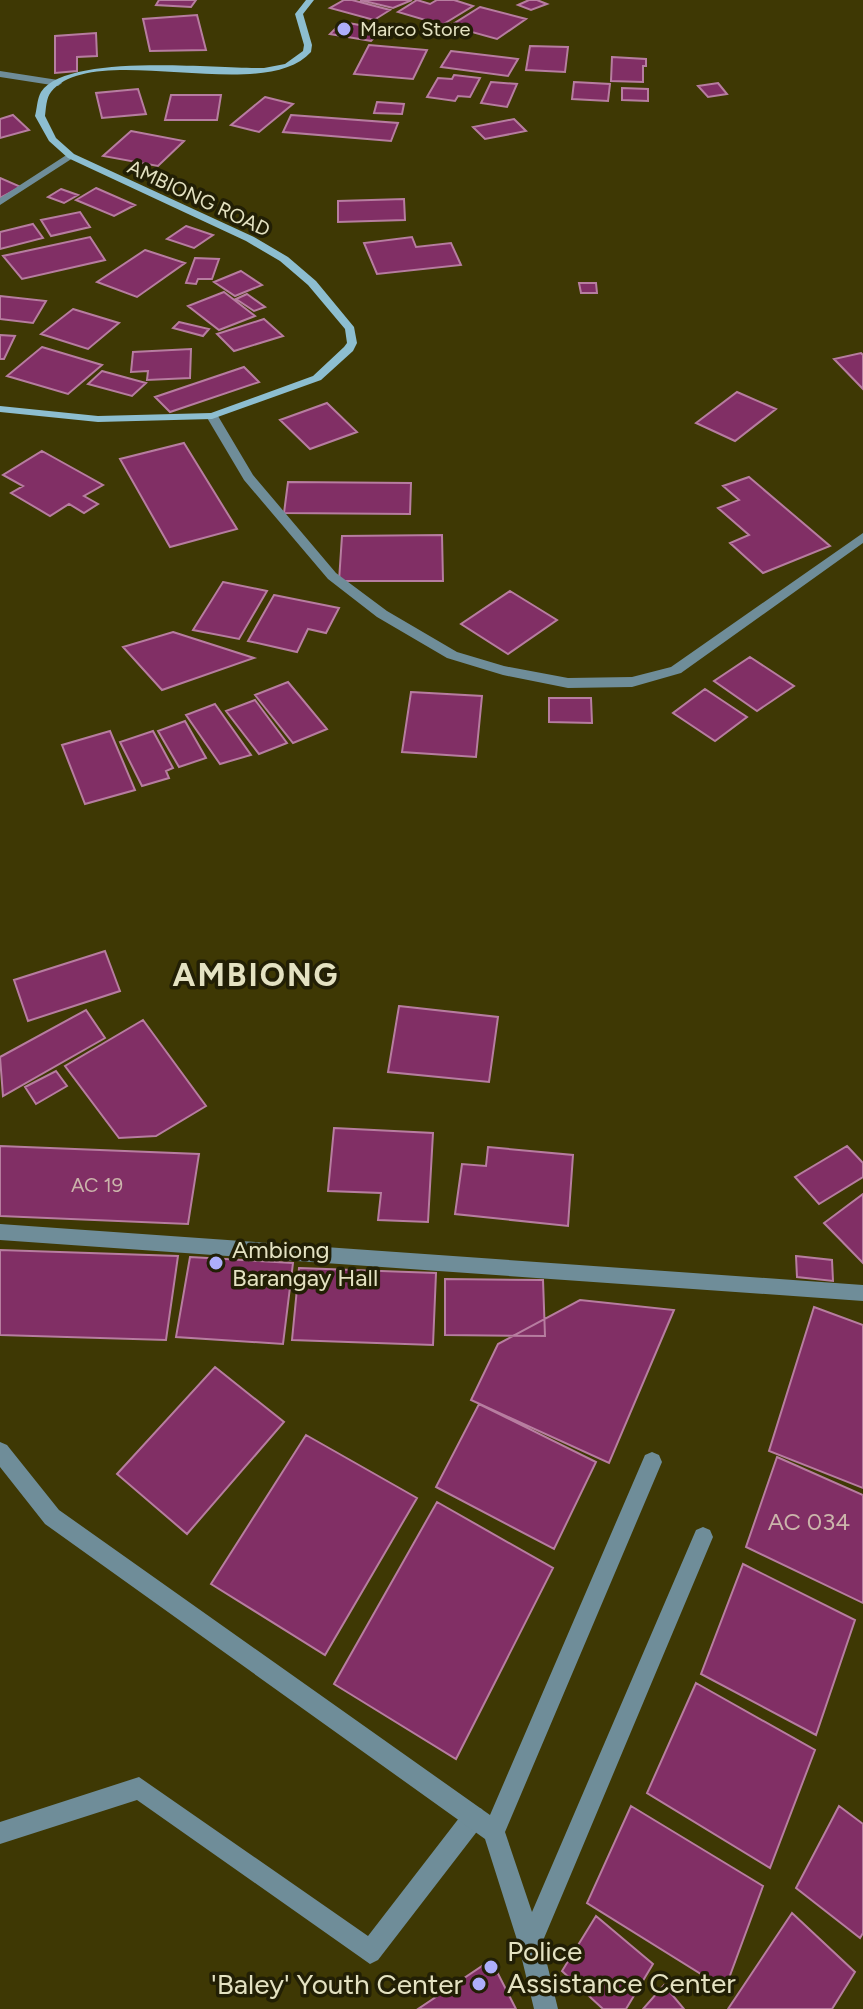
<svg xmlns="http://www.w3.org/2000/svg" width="863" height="2009" viewBox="0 0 863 2009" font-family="Figtree,sans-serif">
<rect width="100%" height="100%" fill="#3e3804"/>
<path fill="#812f65" stroke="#b77da0" stroke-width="2" d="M159,0H196L191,7L156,5Z
M344,0H352L390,10L374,20L330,8Z
M360,0H412L393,8Z
M417,0L430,4L437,0H454L473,6L442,25L398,12Z
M529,0H537L547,4L531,10L518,5Z
M480,7L526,19L497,39L450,26Z
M197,15L206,50L150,51L143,19Z
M342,22L383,29L371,41L330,34Z
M96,33L97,56L77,57V71L55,73V36Z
M369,45L427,50L413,79L354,74Z
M530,46L568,47L565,72L526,70Z
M451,51L518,59L508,76L441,67Z
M612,57L646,59V66H643V82L611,81Z
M454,75L480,78L470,97L458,96L455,101L427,97L438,78L452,79Z
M491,82L517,84L507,107L481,103Z
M574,82L610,84L608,101L572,99Z
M718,83L727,94L708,97L698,86Z
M622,88L648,89V101L622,100Z
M138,89L146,114L102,118L96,93Z
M171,95H221L217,120H165Z
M265,97L293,104L259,132L231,125Z
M377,102L404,104L402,114L374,113Z
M13,115L29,130L0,138V119Z
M291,115L398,123L391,141L283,132Z
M514,119L526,131L485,139L473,127Z
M131,131L184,141L158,166L103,156Z
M0,178L21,187L0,198Z
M96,188L135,205L114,216L76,200Z
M61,189L78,195L64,203L48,197Z
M404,199L405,220L338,222V201Z
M80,212L90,227L51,236L41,220Z
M33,224L43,238L0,249V232Z
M186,226L213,235L194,248L167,239Z
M90,237L105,260L22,279L3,256Z
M412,237L416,247L451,243L461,265L377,274L364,243Z
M145,250L185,263L137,297L97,282Z
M195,258L219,259L212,279H198L196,284L186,283Z
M241,271L262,285L235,296L214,282Z
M579,283H596L597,293H581Z
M224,292L255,316L219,330L188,306Z
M247,294L265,307L254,311L236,299Z
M0,296L46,301L33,323L0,319Z
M73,309L119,323L88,349L41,334Z
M264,319L283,336L234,351L217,334Z
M179,322L209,329L203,336L173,328Z
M0,335L15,336L4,359H0Z
M42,347L102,365L68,394L7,376Z
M191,349L190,378L147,380L148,371L131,372L133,352Z
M861,353L863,355V389L834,359Z
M244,367L259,382L170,412L155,397Z
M102,371L146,383L132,396L88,384Z
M737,392L776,409L735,441L696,423Z
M327,403L357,432L310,449L280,420Z
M184,443L237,529L170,547L120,459Z
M42,451L103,485L84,496L98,504L84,513L69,504L50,516L11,493L23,486L3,475Z
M749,477L830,546L763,573L730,543L749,535L718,508L739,500L723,486Z
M288,482L411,483L410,514L284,513Z
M442,535L443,581H339L342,536Z
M223,582L267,591L239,639L193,630Z
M510,591L557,620L508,654L461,624Z
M274,595L339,608L326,633L308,629L297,652L248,641Z
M173,632L254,658L162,690L123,647Z
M750,657L794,686L757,711L714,681Z
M288,682L327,729L293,743L255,695Z
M705,689L747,717L715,741L673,713Z
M411,692L482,696L476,757L402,752Z
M549,698H591L592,723L549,722Z
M255,700L287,743L259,754L226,711Z
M215,704L251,755L220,764L186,715Z
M185,721L206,758L179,767L158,731Z
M110,731L135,790L85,804L62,745Z
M153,731L173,768L166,771L169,778L142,786L120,742Z
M105,951L120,991L28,1021L14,980Z
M399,1006L498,1017L489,1082L388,1072Z
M86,1010L105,1038L3,1096L0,1057Z
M143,1020L206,1106L156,1136L119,1138L65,1066Z
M56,1071L67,1086L36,1104L25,1087Z
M334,1128L433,1133L428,1222L378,1220L381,1193L328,1191Z
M0,1146L199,1154L188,1224L0,1216Z
M847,1146L863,1163V1177L819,1204L795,1177Z
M488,1147L573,1155L568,1226L455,1214L462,1164L486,1166Z
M863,1194V1263L824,1223Z
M0,1250L178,1256L166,1340L0,1335Z
M796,1256L832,1260L833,1281L797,1277Z
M190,1257L293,1263L283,1344L176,1337Z
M299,1268L436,1273L433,1345L292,1340Z
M445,1279L543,1280L545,1336L445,1335Z
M580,1300L674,1310L609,1463L471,1400L498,1344Z
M814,1307L863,1325V1488L769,1451Z
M215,1367L284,1422L187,1534L117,1474Z
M479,1404L596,1462L554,1549L436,1487Z
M306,1435L417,1498L325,1655L211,1584Z
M777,1457L863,1495V1603L746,1547Z
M437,1502L553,1568L456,1759L334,1684Z
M743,1564L855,1620L816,1735L701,1674Z
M696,1683L815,1750L770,1868L647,1793Z
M631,1806L763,1886L725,1989L587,1903Z
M839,1806L863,1824V1933L860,1938L796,1888Z
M792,1913L855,1972L832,2009H728Z
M596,1916L653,1964L626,2009H603L562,1971Z
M491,1960L516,2009H418Z
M664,1985L684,2009H643Z"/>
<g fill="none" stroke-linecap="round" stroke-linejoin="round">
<path fill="#6f8d99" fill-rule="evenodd" d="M139,1777L368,1936L466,1809L474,1806L482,1809L485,1817L482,1825L378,1960L370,1964L137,1800L0,1844V1822Z"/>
<path fill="#6f8d99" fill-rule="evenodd" d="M0,71L58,80L62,83L58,86L0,77Z
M68,154L76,156L0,205V198Z
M212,413L218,416L253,475L336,573L387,611L457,652L504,666L568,678L632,677L671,667L863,533V543L681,673L632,687L568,688L503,675L447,658L377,617L328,579L244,480L206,416Z
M0,1224L863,1285V1301L0,1240Z
M0,1442L7,1445L59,1510L490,1815L645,1455L652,1452L659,1455L662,1462L505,1832L532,1912L696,1530L703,1527L710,1530L713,1537L542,1943L558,2009H534L518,1943L485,1839L45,1524L0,1467Z"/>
<path fill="#8dbed0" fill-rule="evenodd" d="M306,0H314L303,14L312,45L311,52C263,106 94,39 51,92C46,98 46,109 45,116L56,138L74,154L254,237L288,257L316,281L354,327L357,343L353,351L321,380L212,419L98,422L0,412V406L98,416L211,413L313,376L344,347L347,343L345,329L308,285L280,261L246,241L68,158L49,141L35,116C37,109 37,99 41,92C68,52 217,69 264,68L285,64L303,51L304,45L295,14Z"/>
</g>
<g fill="#adaefb" stroke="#221f05" stroke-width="3">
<circle cx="344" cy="29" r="8"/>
<circle cx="216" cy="1263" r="8"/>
<circle cx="491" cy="1967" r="8"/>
<circle cx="479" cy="1984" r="8"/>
</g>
<g text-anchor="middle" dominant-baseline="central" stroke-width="7" stroke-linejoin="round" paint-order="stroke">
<g font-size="20" fill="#e4e2c2" stroke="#221f05" text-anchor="start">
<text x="360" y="29">Marco Store</text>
</g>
<g font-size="20" fill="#e4e2c2" stroke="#221f05">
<text transform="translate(199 198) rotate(25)">AMBIONG ROAD</text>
</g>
<g font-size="20" fill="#cbb5ab">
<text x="97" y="1185">AC 19</text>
</g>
<g font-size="24" fill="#e4e2c2" stroke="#221f05" text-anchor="start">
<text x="232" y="1249">Ambiong<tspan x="232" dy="28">Barangay Hall</tspan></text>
</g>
<g font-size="24" fill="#cbb5ab">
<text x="809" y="1521">AC 034</text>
</g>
<g font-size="28" fill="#e4e2c2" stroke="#221f05" text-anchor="start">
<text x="507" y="1951">Police<tspan x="507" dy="32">Assistance Center</tspan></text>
<text x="463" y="1984" text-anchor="end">'Baley' Youth Center</text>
</g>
<g font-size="32" font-weight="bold" letter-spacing="2" fill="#e4e2c2" stroke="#221f05">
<text x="256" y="975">AMBIONG</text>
</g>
</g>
</svg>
